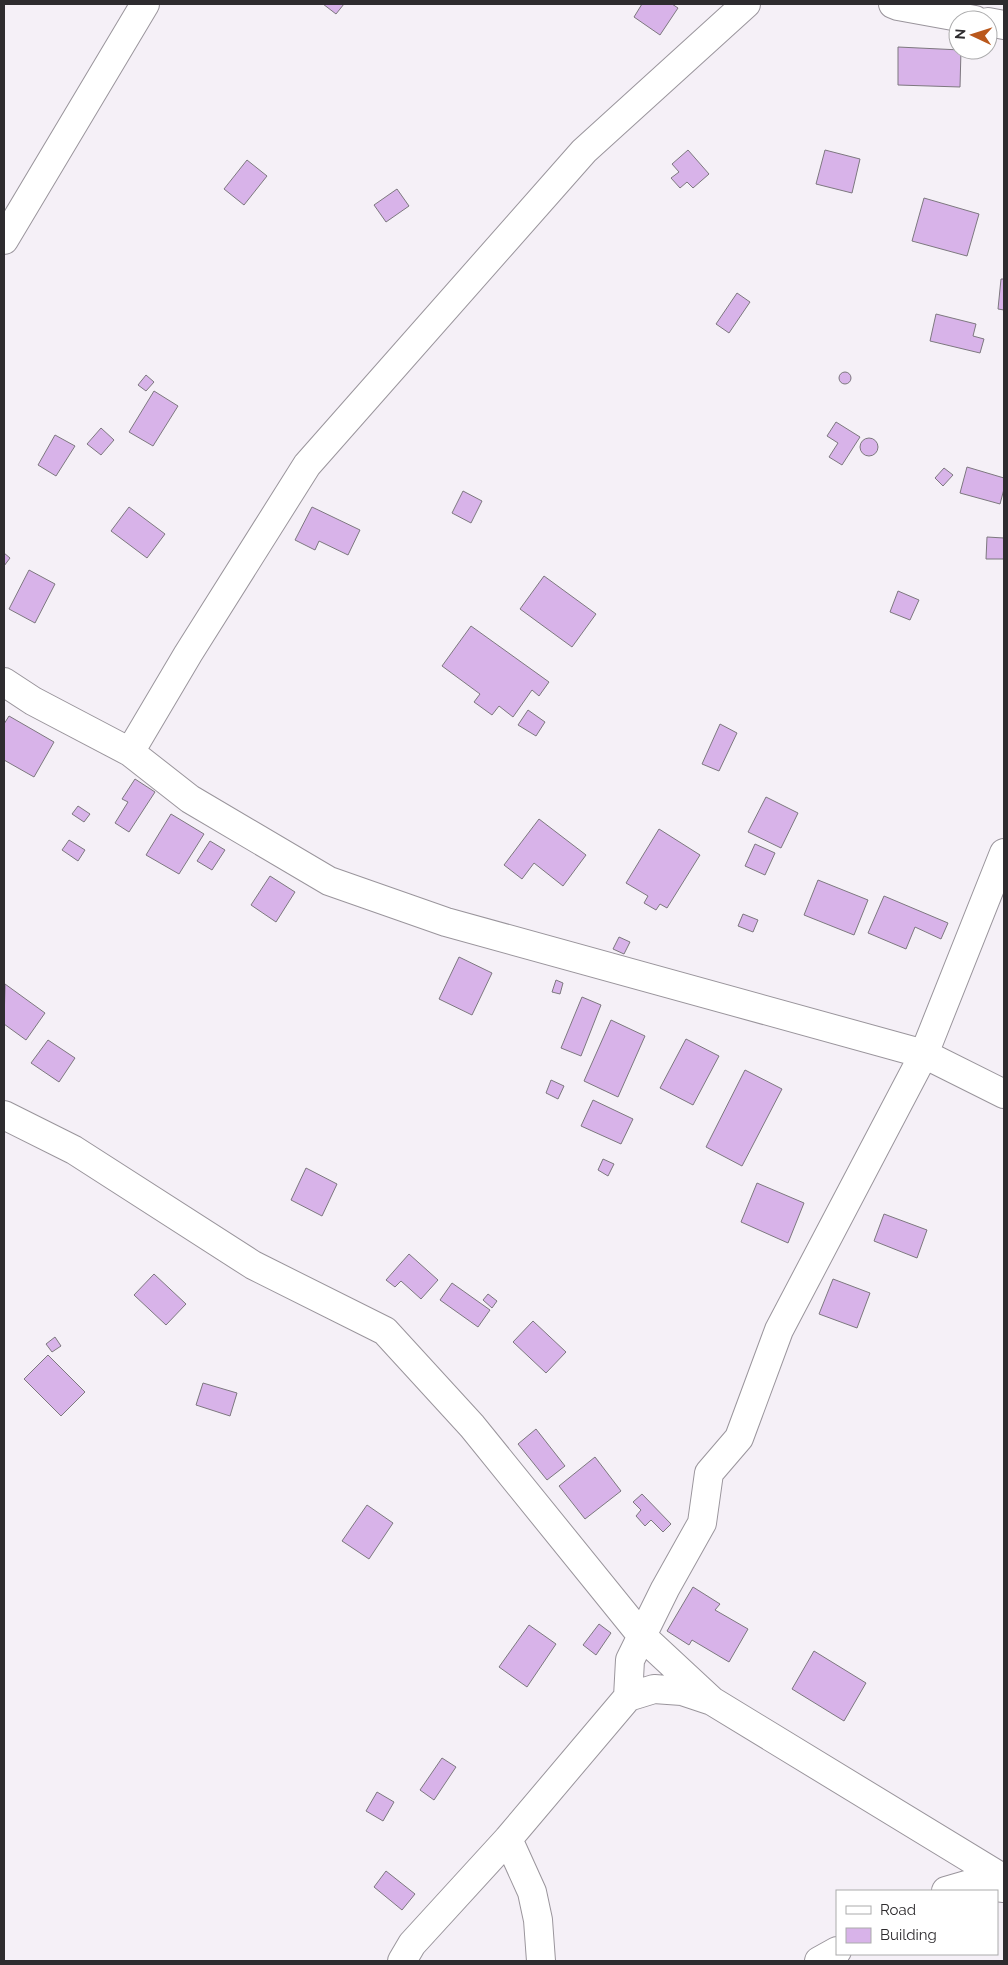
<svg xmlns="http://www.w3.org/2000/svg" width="1008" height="1965" viewBox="0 0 1008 1965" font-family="Raleway,sans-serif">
<rect width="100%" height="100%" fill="#f5f0f7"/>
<path fill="#d8b3e9" stroke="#7d787f" d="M323,4H344L336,14Z
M642,4H672L678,8L660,35L634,17Z
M898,47L961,50L960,87L898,85Z
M688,150L709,174L693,188L687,182L680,188L671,178L679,172L672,164Z
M825,150L860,159L852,193L816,184Z
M247,160L267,176L244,205L224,189Z
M397,189L409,206L386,222L374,205Z
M924,198L979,214L967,256L912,241Z
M1001,279H1004V310L998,309Z
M737,293L750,302L729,333L716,324Z
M936,314L976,324L973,336L984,339L980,353L930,341Z
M839 378a6 6 0 1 1 12 0a6 6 0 1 1-12 0Z
M146,375L154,382L146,391L138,385Z
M154,391L178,406L153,446L129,432Z
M836,422L860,437L842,465L829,457L838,443L827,436Z
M101,428L114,440L101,455L87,444Z
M55,435L75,446L56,476L38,465Z
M860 447a9 9 0 1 1 18 0a9 9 0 1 1-18 0Z
M967,467L1004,478V489L1000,504L960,493Z
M944,468L953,475L943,486L935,478Z
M463,491L482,501L471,523L452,513Z
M129,507L165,534L147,558L111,531Z
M312,507L360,530L348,555L319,541L315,550L295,540Z
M987,537L1004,538V559H986Z
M4,553L10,558L4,566Z
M29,570L55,584L35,623L9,609Z
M544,576L596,614L572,647L520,609Z
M898,591L919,600L910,620L890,612Z
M471,626L549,682L539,696L532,690L513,717L499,706L492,715L474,702L480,694L442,666Z
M528,710L545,722L536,736L518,725Z
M9,716L54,742L34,777L4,760V724Z
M720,724L737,733L719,771L702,764Z
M135,779L155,792L129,832L115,823L128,802L122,799Z
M766,797L798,813L781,848L748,832Z
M78,806L90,814L84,822L72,814Z
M171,814L204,834L179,874L146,855Z
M539,819L586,855L563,886L534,863L522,879L504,865Z
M659,829L700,855L667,908L660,904L656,910L644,903L648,896L626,883Z
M69,840L85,850L78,861L62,850Z
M210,841L225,850L212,870L197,861Z
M755,844L775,853L765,875L745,866Z
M270,876L295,892L276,922L251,905Z
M818,880L868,900L854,935L804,915Z
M884,896L948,923L941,939L915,927L906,949L868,933Z
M743,914L758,920L753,932L738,926Z
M619,937L630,942L624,954L613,949Z
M459,957L492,973L472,1015L439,999Z
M556,980L563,983L560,994L552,992Z
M5,984L45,1013L26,1040L4,1024Z
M582,997L601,1005L581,1056L561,1048Z
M611,1020L645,1036L618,1097L584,1081Z
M686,1039L719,1056L693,1105L660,1088Z
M48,1040L75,1058L59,1082L31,1063Z
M745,1070L782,1089L742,1166L706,1147Z
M551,1080L564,1086L558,1099L546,1093Z
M593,1100L633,1119L621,1144L581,1126Z
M603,1159L614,1164L608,1176L598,1170Z
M306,1168L337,1184L322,1216L291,1200Z
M757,1183L804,1203L788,1243L741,1222Z
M884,1214L927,1230L917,1258L874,1241Z
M409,1254L438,1280L421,1299L401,1281L395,1287L386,1280Z
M154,1274L186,1304L166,1325L134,1295Z
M833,1279L870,1293L857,1328L819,1314Z
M452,1283L490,1310L478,1327L440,1300Z
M488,1294L497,1301L492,1308L483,1300Z
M533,1321L566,1352L546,1373L513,1342Z
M55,1337L61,1346L52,1352L46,1344Z
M48,1355L85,1392L61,1416L24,1379Z
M203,1383L237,1393L230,1416L196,1405Z
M536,1429L565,1466L547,1480L518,1444Z
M595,1457L621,1491L585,1519L559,1486Z
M642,1494L671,1524L663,1532L651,1520L645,1526L636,1516L641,1510L633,1502Z
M367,1505L393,1523L369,1559L342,1541Z
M693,1587L720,1604L715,1610L748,1629L729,1662L692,1640L689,1645L667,1631Z
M599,1624L611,1633L596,1655L583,1645Z
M529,1625L556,1644L527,1687L499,1667Z
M814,1651L866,1683L844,1721L792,1689Z
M442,1758L456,1767L434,1800L420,1790Z
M377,1792L394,1802L383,1821L366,1811Z
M386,1871L415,1894L402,1910L374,1887Z"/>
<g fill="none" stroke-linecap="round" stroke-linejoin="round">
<g stroke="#9a959c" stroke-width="30">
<path id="minor" d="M893,4L898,6L975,20
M988,22L1004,25
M4,240L145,4
M4,682L33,701L130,752L190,799L329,881L446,922L924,1054L1004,1094
M130,752L188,654L307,465L584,151L746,4
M4,1115L74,1150L253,1265L385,1331L472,1426L642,1636L712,1701
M628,1697L630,1660L665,1589L702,1523L709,1473L739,1438L779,1330L924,1054L1004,853
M508,1839L532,1892L538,1920L541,1961
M946,1891L970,1884L1004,1888
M402,1961L412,1944L508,1839L628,1697L654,1689L682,1691L712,1701L1004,1879
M819,1961L837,1951"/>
</g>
<use href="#minor" stroke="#fff" stroke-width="28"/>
</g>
<rect width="1008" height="1965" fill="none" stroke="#2e2c2f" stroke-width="10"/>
<rect x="836" y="1890" width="162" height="65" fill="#ffffff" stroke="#ababac"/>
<rect x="846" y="1906" width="25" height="8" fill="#ffffff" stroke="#ababac"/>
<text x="880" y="1915" font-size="15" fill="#2e2c2f">Road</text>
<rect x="846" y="1928" width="25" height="15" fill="#d8b3e9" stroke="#ababac"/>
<text x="880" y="1940" font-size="15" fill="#2e2c2f">Building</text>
<g transform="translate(973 35) rotate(274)"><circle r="24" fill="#ffffff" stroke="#ababac"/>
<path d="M0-4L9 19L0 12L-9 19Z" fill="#ba581c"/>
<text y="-8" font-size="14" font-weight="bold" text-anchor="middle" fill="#2e2c2f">N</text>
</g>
</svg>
